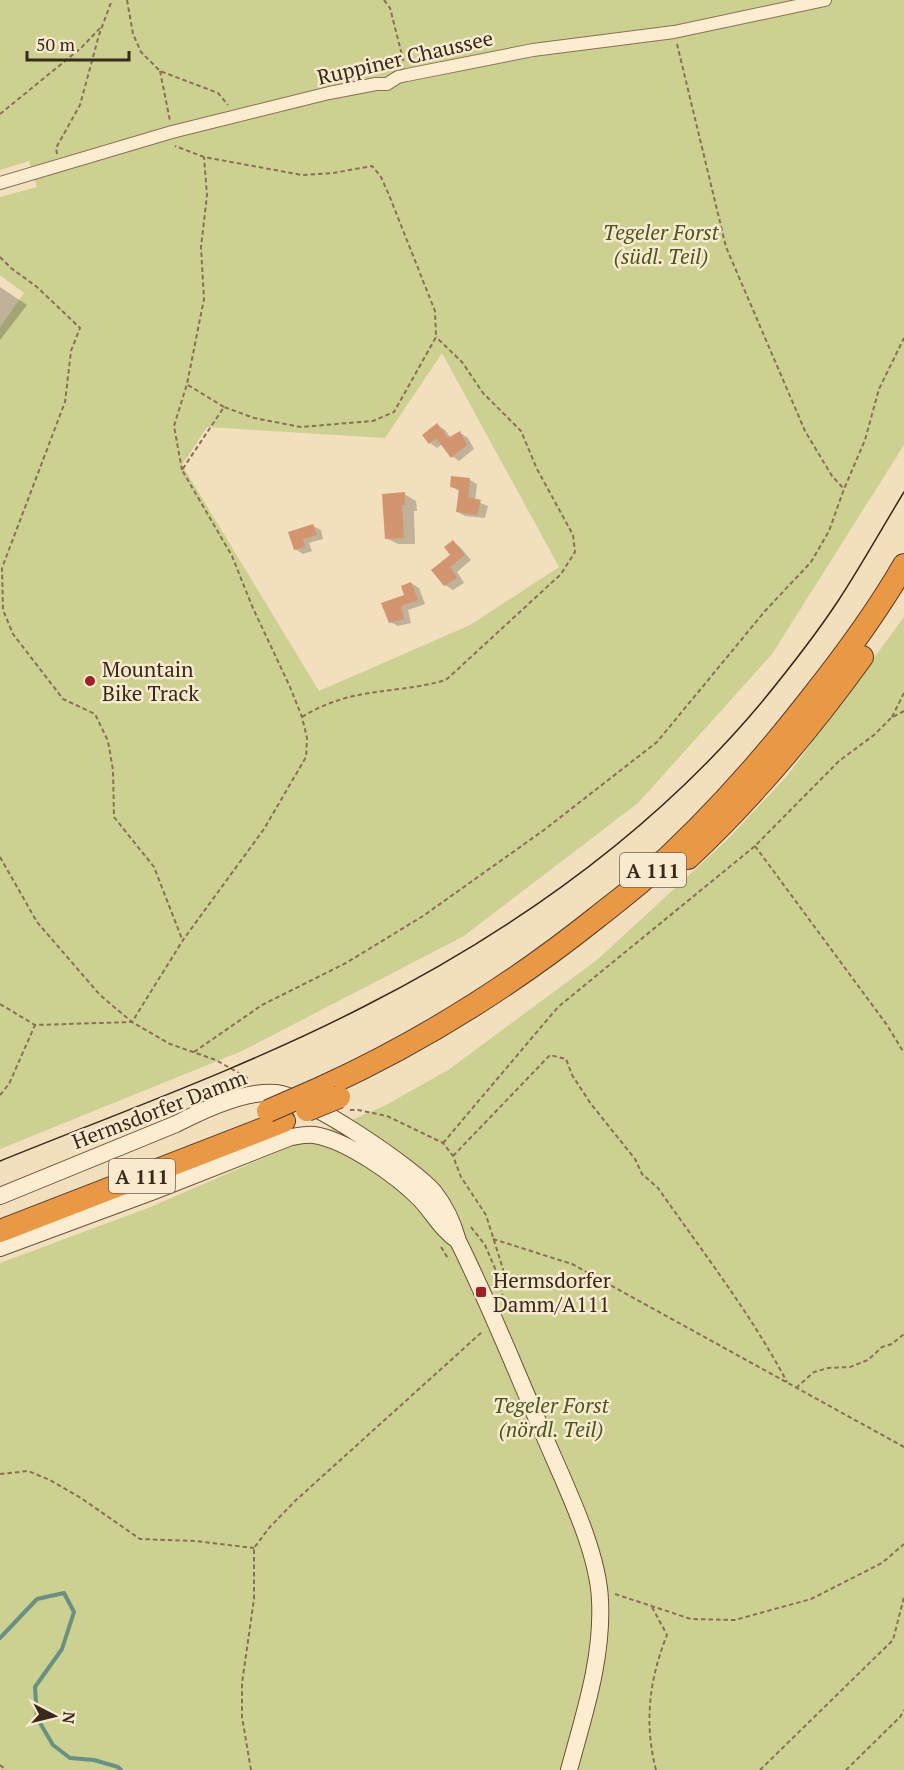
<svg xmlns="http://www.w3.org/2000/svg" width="904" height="1770" viewBox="0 0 904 1770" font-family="'PT Serif',serif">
<rect width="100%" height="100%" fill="#f1dfbe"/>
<path fill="#ccd091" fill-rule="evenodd" d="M0,0H904V445L772,654L638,803L464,936L242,1051L0,1149V327L24,293L0,275V197L37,187L29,161L0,170ZM442,353L559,567L470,625L319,691L182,465L207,427L385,438Z
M904,617V1770H0V1263L148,1208L386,1105L448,1070L597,960L727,840L788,775Z"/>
<path fill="#0003" d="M0,287L27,305L0,340Z
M437,425L445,430L451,438L460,433L468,438L474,449L459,461L452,456L442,444L437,448L430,443Z
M452,478L470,480L477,484L475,501L488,506L485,518L465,516L458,512L459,491L451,486Z
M404,494L416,501L417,511H414L415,544H398L386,538Z
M313,526L321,530L323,539L309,543L312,551L303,554L295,549Z
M453,542L460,547L471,560L457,572L464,583L453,590L445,585Z
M411,583L419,588L425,604L408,610L411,623L398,626L390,622Z"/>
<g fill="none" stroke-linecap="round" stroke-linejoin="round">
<path stroke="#689184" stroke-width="4" d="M0,1638L37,1599L64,1593L74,1612L62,1649L35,1687L37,1718L53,1745L70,1758L94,1760L118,1767L121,1770"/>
</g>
<path fill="#d39470" d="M437,423L448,438L460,431L467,445L451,458L436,438L429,444L422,435Z
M451,476L470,478L468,497L481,500L477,515L456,512L459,489L450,487Z
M405,492V505H402L404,538L385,539L382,494Z
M313,524L317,535L303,539L305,547L294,550L288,532Z
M453,540L465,555L450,567L457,578L444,586L431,570L450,555L444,547Z
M411,582L418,600L401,606L404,619L389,623L381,603L404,595L401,586Z"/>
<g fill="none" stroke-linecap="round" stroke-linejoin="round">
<g stroke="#8b6f55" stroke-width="14">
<path id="minor" d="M0,183L172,132L329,93L376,84H387L398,77L407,75L533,50L674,32L825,0"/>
</g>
<g stroke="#6d5038" stroke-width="18">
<path id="secondary" d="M0,1196L176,1124C203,1110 245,1090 276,1093C309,1097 411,1166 434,1192C446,1207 453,1223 458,1241C489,1303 515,1369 543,1433C563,1481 598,1549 600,1600C603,1659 584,1714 569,1770
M0,1248L154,1191L291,1137C298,1136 307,1134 314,1135C347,1140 397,1176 420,1199C433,1213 442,1230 457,1240"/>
</g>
<g stroke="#583d2a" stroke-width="24">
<path id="motorway" d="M688,858C753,797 810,729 862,657
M323,1087C421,1042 512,985 596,918C611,906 627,894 642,881C703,827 758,766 808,702C843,658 876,614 904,565
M0,1231L284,1121"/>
</g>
<path stroke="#8b6f55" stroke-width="2" stroke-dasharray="4.5 3" stroke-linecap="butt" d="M127,0L133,34L141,52L160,71L218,93L228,105
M384,0L390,8L404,63
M677,44L726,247L805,431L832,476L844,489
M160,71L170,121
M0,114L81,48L102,26
M57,154L56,148L80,105L99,35L112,0
M0,257L11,268L37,287L80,328L71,351L65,402L2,568L3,610L13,634L63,699L95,714L108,741L113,770L114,817L154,867L182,939
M188,385L224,407
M182,470L174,426L187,384L204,299L201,247L207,195L204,157
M302,717C352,686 393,695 446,680L561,574L575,552L573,535L537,469L521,431L483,393L462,362L436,337
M892,717L904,693
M755,846L887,1025L904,1053
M0,857L37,922L100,995L132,1022L183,940L264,829L306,757L307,738L302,717L290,687L252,606L232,556L182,470L224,407L254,418L301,427L373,421L394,412L436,337L435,311L389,195L381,177L372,166L333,173L302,175L204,157L175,146
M0,1004L35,1025L132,1022L170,1044L216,1060L249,1079
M194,1052L262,1005L346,963L423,916L544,830L657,742L765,611L811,562L829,531L844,489L865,440L879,389L904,338
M0,1095L9,1084L35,1025
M350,1110H358L387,1116L443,1143L453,1156L461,1177L486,1215L503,1269L502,1284
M443,1143L558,1007L755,846L839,761L874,735L891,718L904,711
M453,1156L550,1055L566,1059L572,1075L591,1104L635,1159L642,1174L658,1188C702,1251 751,1314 787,1382
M471,1227L485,1245L500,1280L503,1299
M493,1239L572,1264L904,1447
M441,1247L449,1260
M796,1388L814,1372L828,1368L850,1367L868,1360L882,1347L892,1344L904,1334
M0,1474L28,1471L50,1480L81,1498L140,1539L195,1541L254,1548
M615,1594L691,1619L735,1620L811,1599L882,1563L904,1544
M652,1607L667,1635C649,1680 644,1723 656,1770
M0,1765L6,1770
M251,1770L242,1717V1683L254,1599V1548L269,1528L295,1501L482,1332
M760,1770L893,1640L904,1597
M846,1770L900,1717L904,1710"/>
<use href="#minor" stroke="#fcedd1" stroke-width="12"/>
<use href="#secondary" stroke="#fcedd1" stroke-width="16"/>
<use href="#motorway" stroke="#e99846" stroke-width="22"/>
<path stroke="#39281b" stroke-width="1.5" d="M0,1161C121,1112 246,1067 363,1007C513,931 653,832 761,703C788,670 815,636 838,601C861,566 882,528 904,492"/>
<g stroke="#583d2a" stroke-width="24" stroke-linecap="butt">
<path id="motorway-bridge" d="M307,1110L339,1097
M268,1111L323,1087"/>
</g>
<use href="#motorway-bridge" stroke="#e99846" stroke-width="22"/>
</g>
<g fill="#9f2028" stroke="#f8eace" stroke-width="2">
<circle cx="90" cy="681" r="6"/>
<rect x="475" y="1286" width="12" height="12" rx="3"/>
</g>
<g text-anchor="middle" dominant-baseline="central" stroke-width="5" stroke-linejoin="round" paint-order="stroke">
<g fill="#f8eace" stroke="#726251" stroke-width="1.5">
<rect x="620" y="853" width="66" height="34" rx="4.5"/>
<rect x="109" y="1159" width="66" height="34" rx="4.5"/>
</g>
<g font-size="20" font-weight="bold" fill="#39281b">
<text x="653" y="870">A 111</text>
<text x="142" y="1176">A 111</text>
</g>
<g font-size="21" fill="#39281b" stroke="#f8eace">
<text transform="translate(405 57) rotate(-13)">Ruppiner Chaussee</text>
<text transform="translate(159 1109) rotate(-21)">Hermsdorfer Damm</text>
</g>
<g font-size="21" font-style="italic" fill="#4c5720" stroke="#f8eace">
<text x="661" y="232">Tegeler Forst<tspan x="661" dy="24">(südl. Teil)</tspan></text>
<text x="551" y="1405">Tegeler Forst<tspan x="551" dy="24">(nördl. Teil)</tspan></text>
</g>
<g font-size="21" fill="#39281b" stroke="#f8eace" text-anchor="start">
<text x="102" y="669">Mountain<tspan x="102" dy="24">Bike Track</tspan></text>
<text x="493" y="1280">Hermsdorfer<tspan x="493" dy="24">Damm/A111</tspan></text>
</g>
</g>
<g transform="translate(54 1716) rotate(97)" stroke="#f8eace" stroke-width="4.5" paint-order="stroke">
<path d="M0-4.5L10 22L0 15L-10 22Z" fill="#39281b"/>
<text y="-9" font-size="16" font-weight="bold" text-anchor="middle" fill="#39281b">N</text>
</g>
<path d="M27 51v9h102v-9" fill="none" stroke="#39281b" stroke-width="3"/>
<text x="36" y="51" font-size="18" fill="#39281b" stroke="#f8eace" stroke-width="4.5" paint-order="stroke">50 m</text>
</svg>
